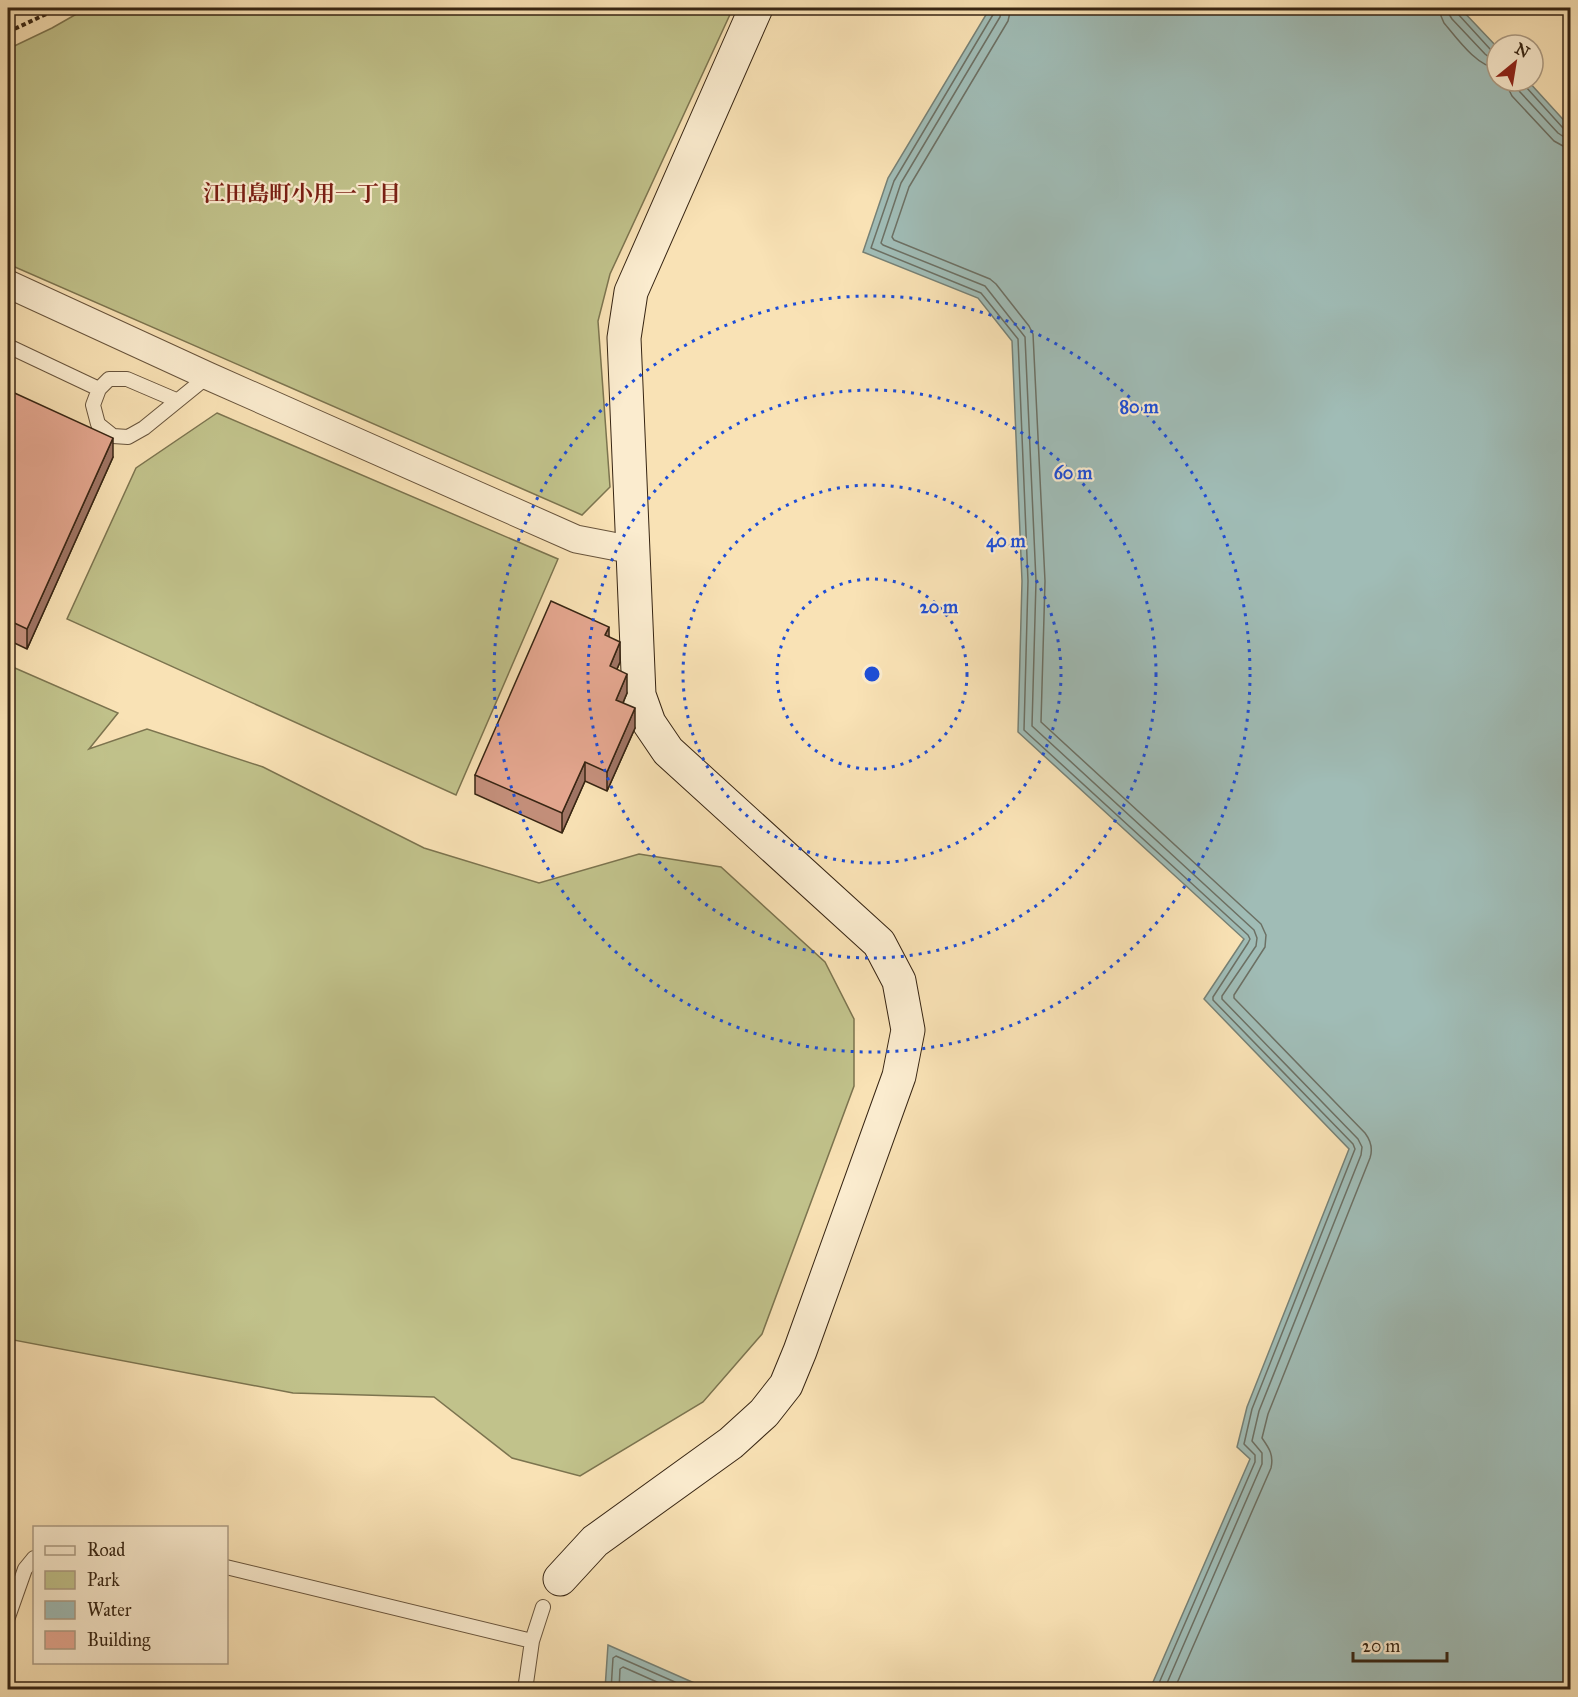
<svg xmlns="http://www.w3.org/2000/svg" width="1578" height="1697" viewBox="0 0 1578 1697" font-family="'IM FELL Great Primer','Noto Serif JP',serif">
<rect width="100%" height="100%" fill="#f9e2b5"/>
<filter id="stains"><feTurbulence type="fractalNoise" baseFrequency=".00333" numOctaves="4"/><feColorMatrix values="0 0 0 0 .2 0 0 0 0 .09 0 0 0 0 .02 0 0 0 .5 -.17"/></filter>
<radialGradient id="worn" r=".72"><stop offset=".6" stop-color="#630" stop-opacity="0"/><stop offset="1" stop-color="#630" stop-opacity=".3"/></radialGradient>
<path fill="#c1c28b" stroke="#7c744f" stroke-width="1.5" d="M87,8H733L610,274L598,321L610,487L582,515L8,264V49L52,28Z
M217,413L558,559L456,795L67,619L136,468Z
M8,665L118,713L89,749L147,729L263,767L424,848L539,883L639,854L721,867L825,962L854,1019V1086L762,1334L703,1402L580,1476L512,1458L434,1397L293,1393L8,1339Z"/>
<path fill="#a0bcb6" stroke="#768075" stroke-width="1.5" d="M990,8H1460L1497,47V81H1528L1570,127V1689H1150L1250,1459L1237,1447L1247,1407L1349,1149L1204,999L1244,939L1018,732L1022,581L1012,341L978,298L863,252L888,178Z
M608,1645L708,1689H605Z"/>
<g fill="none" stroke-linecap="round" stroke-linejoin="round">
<path stroke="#6c7064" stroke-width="1.5" d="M995,8L994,13L894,181L871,248L981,293L1018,339L1028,581L1024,730L1248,935L1250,939L1248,943L1213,997V1000L1353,1144L1355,1149L1252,1409L1244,1444L1255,1455V1462L1156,1690
M1002,8L1000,17L901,183L881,243L883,245L985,286L1025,337L1036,581L1032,726L1254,930L1257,938L1256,946L1222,996V999L1358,1139L1362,1147L1361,1155L1259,1411L1252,1441L1262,1453V1464L1164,1690
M1011,8L1008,21L909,187L892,237L894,240L990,279L996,284L1029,326L1033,334L1045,581L1041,722L1261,924L1266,935L1265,947L1234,995V998L1365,1133C1371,1141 1373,1149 1370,1158L1268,1414L1262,1438C1269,1448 1274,1455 1271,1468L1174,1690
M1440,8L1441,16L1444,23C1456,37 1477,67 1497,68
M1449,8V14L1452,19L1485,54L1490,58L1497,59
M1456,8L1458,14L1490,49L1497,51
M1508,81L1509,90L1512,96L1554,141L1563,146L1570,147
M1517,81V87L1520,92L1558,133L1564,137L1570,138
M1524,81L1526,87L1563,128L1570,130
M611,1690L613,1658L616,1656L693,1690
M619,1690L620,1669L623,1667L675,1690"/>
<g stroke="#68543c" stroke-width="16">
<path id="lane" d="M8,346L99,389
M176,400L127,379H109L99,389L93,405L98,424L113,436L128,437L144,428L208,376
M226,1567L532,1641
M8,1617L25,1569L34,1558
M525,1690L532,1641L543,1607"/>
</g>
<g stroke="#68543c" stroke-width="29">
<path id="street" d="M8,284L208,376L576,539L633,550"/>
</g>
<g stroke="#372513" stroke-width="35">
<path id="secondary" d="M560,1579L595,1541L731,1443L764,1413L786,1385L800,1351L899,1076L908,1030L899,981L879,943L668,751L649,723L639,695L624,338L631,292L756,8"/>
</g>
<path stroke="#372513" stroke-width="4" stroke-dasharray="4.5 3" stroke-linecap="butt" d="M8,32L59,8"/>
<use href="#lane" stroke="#fbeccf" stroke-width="14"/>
<use href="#street" stroke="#fbeccf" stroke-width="27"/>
<use href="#secondary" stroke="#fbeccf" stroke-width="33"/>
</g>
<path fill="#c5907c" stroke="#372513" stroke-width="1.5" d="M8,390L113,457L27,649L8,640Z
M609,637L620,662L617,669L627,693L623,703L635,728L607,791L585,781L562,833L475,794V775Z"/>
<path fill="#a07565" stroke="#372513" stroke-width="1.5" d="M113,438V457L27,649V629Z
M609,627V646L605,635Z
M620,642V662L610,685V666Z
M627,674V693L616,719V700Z
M635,708V728L607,791V772Z
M585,762V781L562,833V813Z"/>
<path fill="#e5a790" stroke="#372513" stroke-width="1.5" d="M8,390L113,438L27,629L8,620V496L11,489L8,487Z
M551,601L609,627L605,635L620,642L610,666L627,674L616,700L635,708L607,772L585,762L562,813L475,775Z"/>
<g fill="none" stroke="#1d4ed8" stroke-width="3" stroke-dasharray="3 6">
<circle cx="872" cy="674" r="95"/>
<circle cx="872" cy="674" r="189"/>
<circle cx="872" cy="674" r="284"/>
<circle cx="872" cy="674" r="378"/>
</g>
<g text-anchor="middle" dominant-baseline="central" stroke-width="4.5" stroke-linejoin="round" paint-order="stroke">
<g font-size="22" font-weight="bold" fill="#7a1f14" stroke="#fbeccf">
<text x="302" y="193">江田島町小用一丁目</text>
</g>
</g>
<circle cx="872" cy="674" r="9" fill="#1d4ed8" stroke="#fbeccf" stroke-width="3"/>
<g font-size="18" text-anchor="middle" font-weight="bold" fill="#1d4ed8" stroke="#fbeccf" stroke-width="4.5" stroke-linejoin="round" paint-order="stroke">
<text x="1139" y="413">80 m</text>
<text x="1073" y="479">60 m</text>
<text x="1006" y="547">40 m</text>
<text x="939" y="613">20 m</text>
</g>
<rect width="1578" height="1697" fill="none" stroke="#f9e2b5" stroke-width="30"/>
<rect x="9" y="9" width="1560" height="1679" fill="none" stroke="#372513" stroke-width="3"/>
<rect x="15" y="15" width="1548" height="1667" fill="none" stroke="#372513" stroke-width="1.5"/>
<rect x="33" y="1526" width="195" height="138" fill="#fbeccf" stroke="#ad9c84" stroke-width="1.5"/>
<rect x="45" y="1546" width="30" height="9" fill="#fbeccf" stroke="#ad9c84" stroke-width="1.5"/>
<text x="87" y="1556" font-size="18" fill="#372513">Road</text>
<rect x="45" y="1571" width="30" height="18" fill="#c1c28b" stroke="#ad9c84" stroke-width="1.5"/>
<text x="87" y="1586" font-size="18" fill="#372513">Park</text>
<rect x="45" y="1601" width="30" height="18" fill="#a0bcb6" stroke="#ad9c84" stroke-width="1.5"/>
<text x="87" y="1616" font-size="18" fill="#372513">Water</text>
<rect x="45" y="1631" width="30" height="18" fill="#e5a790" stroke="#ad9c84" stroke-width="1.5"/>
<text x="87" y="1646" font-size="18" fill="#372513">Building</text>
<g transform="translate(1515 63) rotate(30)"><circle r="28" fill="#fbeccf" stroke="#ad9c84" stroke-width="1.5"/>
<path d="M0-4.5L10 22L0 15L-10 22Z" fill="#8f2418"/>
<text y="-9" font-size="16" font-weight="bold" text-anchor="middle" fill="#372513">N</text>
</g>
<path d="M1353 1652v9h94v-9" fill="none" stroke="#372513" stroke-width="3"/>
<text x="1362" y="1652" font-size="18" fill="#372513" stroke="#fbeccf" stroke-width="4.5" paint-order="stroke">20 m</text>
<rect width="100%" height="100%" filter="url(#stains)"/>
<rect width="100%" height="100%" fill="url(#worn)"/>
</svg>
